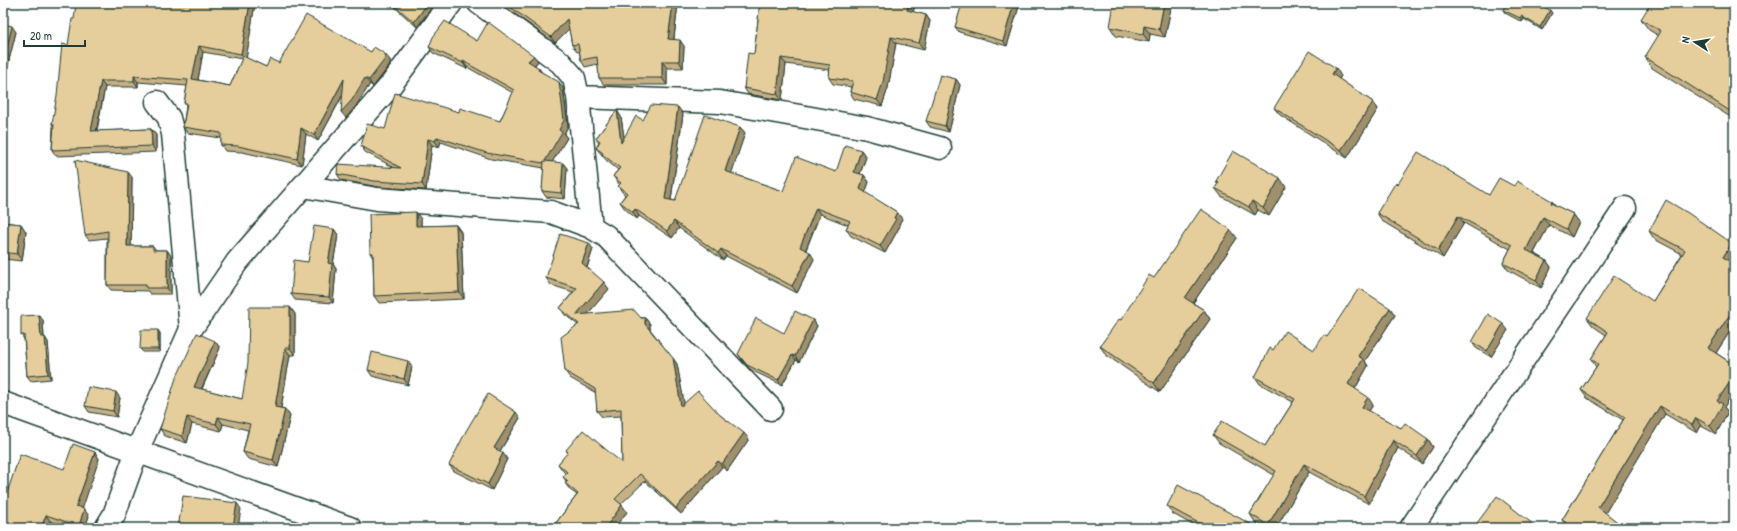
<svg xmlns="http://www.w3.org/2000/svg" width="1737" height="531" viewBox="0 0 1737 531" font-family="'Patrick Hand',sans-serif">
<rect width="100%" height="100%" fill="#fff"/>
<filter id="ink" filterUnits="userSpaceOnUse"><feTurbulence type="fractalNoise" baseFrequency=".025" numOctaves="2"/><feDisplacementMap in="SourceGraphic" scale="8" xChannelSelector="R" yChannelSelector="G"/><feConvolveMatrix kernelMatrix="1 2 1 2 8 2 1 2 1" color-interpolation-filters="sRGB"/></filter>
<g filter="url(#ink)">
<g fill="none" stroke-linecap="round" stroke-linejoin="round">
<g stroke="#1f3d34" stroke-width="25">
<path id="street" d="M479,3L560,62L574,78L578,97L591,227
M578,97L720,102L867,128L940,148
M157,102L169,118L173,134L191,329
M303,186L377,199L551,212L591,227L606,236L771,409
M106,528L114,515L137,451L191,329L237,262L390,86L451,3
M1411,528L1625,208"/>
</g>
<g stroke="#1f3d34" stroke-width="25">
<path id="secondary" d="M3,403L350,528"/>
</g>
<use href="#street" stroke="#fff" stroke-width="22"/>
<use href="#secondary" stroke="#fff" stroke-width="22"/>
</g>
<path fill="#c6b086" stroke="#1f3d34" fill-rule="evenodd" d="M255,3L246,58L266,67L279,63L371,52L390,60V65L373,87L370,84L356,106L346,118L343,95L318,141L306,134L302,165L242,152L225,151L221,145V138L188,133L183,127L186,106L184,103L187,86L138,82V87H105L97,131L151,129L156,135V152L56,156L52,150L53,126L52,124L74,19ZM203,52L242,59L230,86L198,80Z
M390,3H435L417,27Z
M500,3H678L674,39L684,46L683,68H667V85H604L599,78L598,64L585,67L581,60L579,51L577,52L572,45L569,28L555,43Z
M760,3H916L913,12L926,15L930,21L924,50L896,43L888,88L882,106L854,99L850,92L851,87L833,84L829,78L830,70L786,64L782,100L748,94L744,88L754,54Z
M963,3H1020L1007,46L959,32L955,27Z
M1172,3L1165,37L1150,34L1149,42L1116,36L1110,27Z
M1734,3V121L1732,118L1652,68L1645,57L1659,36L1649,30L1641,19Z
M1503,10L1552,13L1542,30L1524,19L1522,22L1505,13Z
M3,24L16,32L6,72H3Z
M477,41L538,61L535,65L543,73L563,88L568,126L564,134L567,138L552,162L567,168L565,199L546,197L542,191L544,168L491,159L441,142L439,147L432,145L426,190L379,187L341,180L337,174L393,167L365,152L361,146L385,129L500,121L513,93L467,67V69L433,53L429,47Z
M1341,76L1339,79L1373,102L1378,109L1347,158L1280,115L1274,108Z
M956,79L960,85L949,132L930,127L926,121Z
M617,110L621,117L624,138L643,120L683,114L671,200L675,201L740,127L745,133L731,173L783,191L836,172L861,150L866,157L860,174L864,175L869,182L865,193L897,212L902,219L899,224L900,226L885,253L851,236L846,229L848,225L820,214L806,250L814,259L797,293L726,256L723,260L679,228L672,238L639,216L637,219L625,209L620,202L625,195L623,193L618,186L620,185L618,183L613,176L618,170L607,161L596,148L599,143L596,138Z
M132,177L131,246H153L156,250H167L171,256V294H150L148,291L111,290L107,285V238L89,240L85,235Z
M1216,181L1286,187L1269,216L1258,210L1255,215L1221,196L1215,188L1218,184Z
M1398,184L1489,195L1514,186L1552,201L1556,206L1573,214L1579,222L1572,237L1549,225L1534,253L1546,260L1551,267L1541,288L1508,270L1503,263L1510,249L1464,223L1443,258L1382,221L1377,213Z
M421,219V226L456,225L461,232L464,299L379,303L374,296L373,258L370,253Z
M3,222L21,224L26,232L22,261L3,259Z
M334,229L338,235L333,264L336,269L333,303L295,300L291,294L308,262Z
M1649,231L1732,243L1734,246V257L1731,262L1734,264V325L1716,353L1734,365V392L1724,407L1728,412L1716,434L1701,426L1697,433L1665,414L1605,513L1625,528H1568L1562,520L1623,420L1587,398L1581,390L1596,367L1591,359L1606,335L1593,326L1587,318L1653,301L1682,254L1654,239Z
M1237,238L1193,303L1204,310L1210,319L1160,392L1106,355L1100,346L1154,278Z
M593,249L587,268L609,289L587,314L645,318L650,324V329L677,364L684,404L720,415L749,439L727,471L722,467L681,514L645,481L621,504L627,512L614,528H552L577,495L570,490L565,483L567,482L563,477L566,474L563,471L558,464L568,453L566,450L622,463L621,416L602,417L597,411L596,393L570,378L565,371L578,325L565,315L560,308L573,292L551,285L546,278Z
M290,307L295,314V355H290L281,408L285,409L290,416L278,467L248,459L243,452L248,430L223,424L221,431L192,424L187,443L165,436L160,429L215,341L220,348L202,389L242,399Z
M1390,308L1395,315L1365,361L1368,366L1355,389L1373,405L1369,411L1401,428L1428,439L1433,447L1422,464L1398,448L1369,504L1309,472L1276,528H1265L1255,522L1250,514L1274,475L1219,443L1213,435L1265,446L1293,402L1260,384L1255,377L1273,350H1314L1327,337Z
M43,320L44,337L48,342L51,379L31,381L27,376L24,339L21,335Z
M813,320L817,326L799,362L796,360L782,385L751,370L742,360L738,354Z
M1508,330L1491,357L1476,348L1472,342Z
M160,333V352H143L140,349Z
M412,367L408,385L372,376L368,370Z
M120,398L117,417L89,412L85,406Z
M520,418L500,451L507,459L492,490L454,471L449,465Z
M95,452L99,459L82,508L89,516L85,528H70L50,521L48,528H3L64,469Z
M1167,506L1258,528H1198L1173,514Z"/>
<path fill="#a1906d" stroke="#1f3d34" d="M250,3H255L246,60L241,54Z
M428,3H435L417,27L414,22Z
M673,3H678L673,46L668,39Z
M909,3H916L911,17L907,10Z
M1014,3H1020L1007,46L1003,41Z
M1164,3H1172L1165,37L1159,29Z
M1550,10L1552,13L1542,30L1540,27Z
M926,15L930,21L924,50L919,43Z
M1521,16L1524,19L1522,22L1520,18Z
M567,19L572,26L555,43L551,37Z
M12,26L16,32L6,72L3,68V64Z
M1144,26L1150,34L1149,42L1143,34Z
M891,37L896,43L888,88L882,106L877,100Z
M680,40L684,46L683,68L679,61Z
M199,46L203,52L197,85L192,79Z
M385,54L390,60V65L373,87L369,80Z
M534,56L538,61L533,67L528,61Z
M781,58L786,64L782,100L777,94Z
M463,61L467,67V69L463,63Z
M662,61L667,68V85L662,78Z
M539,68L543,74L538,70Z
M1336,68L1341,76L1337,82L1332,74Z
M134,76L138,82V87L134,81Z
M365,78L370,84L356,106L346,118L341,112Z
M344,79L348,85L318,141L314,135Z
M956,79L960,85L949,132L945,126Z
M101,81L105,87L95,137L91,131Z
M559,82L563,88L568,126L564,134L567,138L549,167L545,161L559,130Z
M1373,102L1378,109L1347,158L1341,150Z
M678,107L683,114L670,206L665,199Z
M617,110L621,117L626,150L621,143Z
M740,127L745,133L730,178L725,171Z
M301,128L306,134L302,165L297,159Z
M151,129L156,135V152L152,146Z
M437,137L441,142L439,147L435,141Z
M428,139L432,145L426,190L422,184Z
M861,150L866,157L858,179L854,172Z
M563,163L567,168L565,199L561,193Z
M128,172L132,177L131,252L127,246Z
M864,175L869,182L864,196L860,189Z
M1280,178L1286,187L1269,216L1263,208Z
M1252,201L1258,210L1255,215L1249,207Z
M1552,201L1558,209L1551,203Z
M816,208L820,214L804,254L800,247Z
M635,209L639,216L637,219L633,212Z
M416,212L421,219V233L416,226Z
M897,212L902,219L899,224L900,226L885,253L880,246Z
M1573,214L1579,222L1572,237L1566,229Z
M1458,216L1464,223L1443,258L1438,250Z
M1543,217L1549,225L1531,258L1526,250Z
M674,221L679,228L672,238L667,231Z
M21,224L26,232L22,261L17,254Z
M456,225L461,232L464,299L459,292Z
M334,229L338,235L333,264L336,269L333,303L329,297L328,263Z
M1231,230L1237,238L1191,306L1185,298Z
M589,243L593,249L586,270L582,263Z
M1732,243L1734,246V257L1729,265L1723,257Z
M721,249L726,256L723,260L718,253Z
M167,250L171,256V294L167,288Z
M810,252L814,259L797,293L792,286Z
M1546,260L1551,267L1541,288L1536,280Z
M604,282L609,289L581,322L576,315Z
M290,307L295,314V355L290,348Z
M1390,308L1395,315L1365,361L1368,366L1353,392L1348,384L1358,356Z
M1734,308V325L1714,356L1708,348Z
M1204,310L1210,319L1160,392L1154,383Z
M39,315L43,320L44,342L41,337Z
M645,318L650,324V330L645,324Z
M813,320L817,326L799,362L795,356Z
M1503,324L1508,330L1491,357L1487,351Z
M158,330L160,333V352L158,349Z
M45,337L48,342L51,379L48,374Z
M215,341L220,348L199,394L194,387Z
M285,348L290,355L280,414L275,407Z
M792,355L796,360L782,385L778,380Z
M673,358L677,364L686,413L681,406Z
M408,361L412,367L408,385L404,379Z
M1734,376V392L1724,407L1728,412L1716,434L1710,426L1717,401Z
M116,392L120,398L117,417L113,411Z
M1368,397L1373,405L1367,414L1362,407Z
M1660,406L1665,414L1604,515L1598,507Z
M285,409L290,416L278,467L273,460Z
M516,412L520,418L498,454L494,448Z
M187,417L192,424L187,443L182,436Z
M218,417L223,424L221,431L216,424Z
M1696,418L1701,426L1697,433L1692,425Z
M744,433L749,439L727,471L722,464Z
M1428,439L1433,447L1422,464L1417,456Z
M1393,440L1398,448L1369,504L1364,496Z
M95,452L99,459L81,513L76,506Z
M503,453L507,459L492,490L488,484Z
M718,461L722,467L681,514L676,508Z
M1304,464L1309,472L1276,528H1270L1268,525Z
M237,503L241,509L238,528H234L233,527Z
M622,505L627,512L614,528H605Z
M84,509L89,516L85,528H80L79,526Z
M46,515L50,521L48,528H41Z"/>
<path fill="#e6cd9c" stroke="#1f3d34" d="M76,3H250L241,54L199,46L192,79L230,86L243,56L266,67L270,59L279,63L306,15L371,52L374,47L385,54V59L369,80L365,78L352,100L341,112L344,79L314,135L301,128L297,159L238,146L221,145V133L183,127L187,103H184L188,80L134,76V81H101L91,131L151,129L152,146L52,150L54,124H52L57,95L62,44L68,45L72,19H74Z
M392,3H428L414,22Z
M505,3H673L668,39L680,40L679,61H662V78H599L597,57L581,60L578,44L572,45L567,19L551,37Z
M760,3H909L907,10L926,15L919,43L891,37L883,82L877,100L850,92L853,81L829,78L830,65L781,58L777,94L744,88L748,53L754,54Z
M963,3H1014L1003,41L955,27L961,7H962Z
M1114,3H1164L1159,29L1144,26L1143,34L1110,27Z
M1506,3H1536L1550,10L1540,27L1521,16L1520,18L1503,10Z
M1651,3H1734V118L1731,116L1733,113L1645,57L1661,31L1641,19Z
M445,21L477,41L488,22L534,56L528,61L539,68L538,70L559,82L564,120L559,130L562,132L545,161L563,163L561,193L542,191L544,161L543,163L487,153L437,137L435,141L428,139L422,184L374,181L337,174L338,164L401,168L361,146L367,124L385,129L395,93L459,112L460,108L500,121L514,90L463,61V63L429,47L433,37Z
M3,24L12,26L3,64Z
M1309,51L1336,68L1332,74L1373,102L1341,150L1274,108Z
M940,75L956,79L945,126L926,121Z
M651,105L678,107L665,199L675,201L705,115L740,127L725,171L783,191L796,157L836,172L845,145L861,150L854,172L864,175L860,189L897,212L894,218L896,219L880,246L846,229L850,221L816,208L800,247L810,252L792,286L721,249L718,253L674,221L667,231L635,209L633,212L620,202L627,193L618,186L621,183L613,176L620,168L602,154L603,153L596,148L600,141L596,138L617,110L621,143L636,116L643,120Z
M1233,151L1280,178L1263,208L1252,201L1249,207L1215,188L1219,182L1216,181Z
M1418,152L1489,195L1499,178L1514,186L1517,181L1552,201L1551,203L1573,214L1566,229L1543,217L1526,250L1546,260L1536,280L1503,263L1512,245L1458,216L1438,250L1377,213L1396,182L1398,184Z
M75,160L128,172L127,246H153V250H167V288H146V285H107L108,231L85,235Z
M1666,200L1688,213L1732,243L1723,257L1734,264V308L1708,348L1734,365V376L1717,401L1723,404L1710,426L1696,418L1692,425L1660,406L1598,507L1625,528H1575L1562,520L1625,417L1581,390L1598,364L1591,359L1608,332L1587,318L1614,276L1653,301L1685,250L1649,231Z
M1201,209L1231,230L1185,298L1204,310L1154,383L1100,346L1119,319L1121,320L1149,275L1154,278Z
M416,212V226L456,225L459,292L374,296L373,253H370L369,214Z
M3,222L21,224L17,254L3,252Z
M314,226L334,229L328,263L332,264L329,297L291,294L294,260L308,262Z
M560,234L589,243L582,263L604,282L576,315L634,310L641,318H645V324L673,358L681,406L698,391L720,415L744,433L722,464L718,461L676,508L640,474L615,499L622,505L605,528H552L578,494L565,483L568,481L563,477L567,472L558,464L568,452L566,450L583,430L622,463L621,409L597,411L595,389L565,371L561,337L579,324L560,308L577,288L546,278Z
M1359,288L1390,308L1358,356L1363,359L1348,384L1368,397L1362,407L1401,428L1405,423L1428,439L1417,456L1393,440L1364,496L1304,464L1268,525L1250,514L1276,471L1213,435L1222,421L1265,446L1295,399L1255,377L1270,348L1273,350L1285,331L1314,350L1324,335L1327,337Z
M249,307H290V348H285L275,407L285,409L273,460L243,452L250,424L218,417L216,424L187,417L182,436L160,429L175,381L197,333L215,341L194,387L242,399L248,363Z
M795,311L813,320L795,356L792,355L778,380L747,365L738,354L756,318L784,333Z
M1488,314L1503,324L1487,351L1472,342Z
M39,315L41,337H45L48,374L27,376L24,335H21V316Z
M141,330H158V349H140Z
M372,352L408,361L404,379L368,370Z
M88,387L116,392L113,411L85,406Z
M488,394L516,412L494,448L503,453L488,484L449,465L466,431Z
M73,444L95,452L76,506L84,509L79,526L46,515L41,528H3V505L20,454L64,469Z
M1178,485L1258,528H1208L1167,506Z
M183,496L237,503L233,527H236V528H178Z
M1497,496L1538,528H1483L1477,523Z
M142,525L153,528H141Z"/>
</g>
<rect width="1737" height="531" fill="none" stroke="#fff" stroke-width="16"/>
<rect x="8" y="8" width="1721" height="515" fill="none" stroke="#1f3d34" stroke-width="1.5" filter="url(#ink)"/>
<g transform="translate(1695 42) rotate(282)" stroke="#ffffff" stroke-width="3" paint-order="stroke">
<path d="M0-3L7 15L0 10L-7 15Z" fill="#1f3d34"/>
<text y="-6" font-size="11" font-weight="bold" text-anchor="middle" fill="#1f3d34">N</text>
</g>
<path d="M24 40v6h61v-6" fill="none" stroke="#1f3d34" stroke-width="2"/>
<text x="30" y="40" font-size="12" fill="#1f3d34" stroke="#ffffff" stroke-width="3" paint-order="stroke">20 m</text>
</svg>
